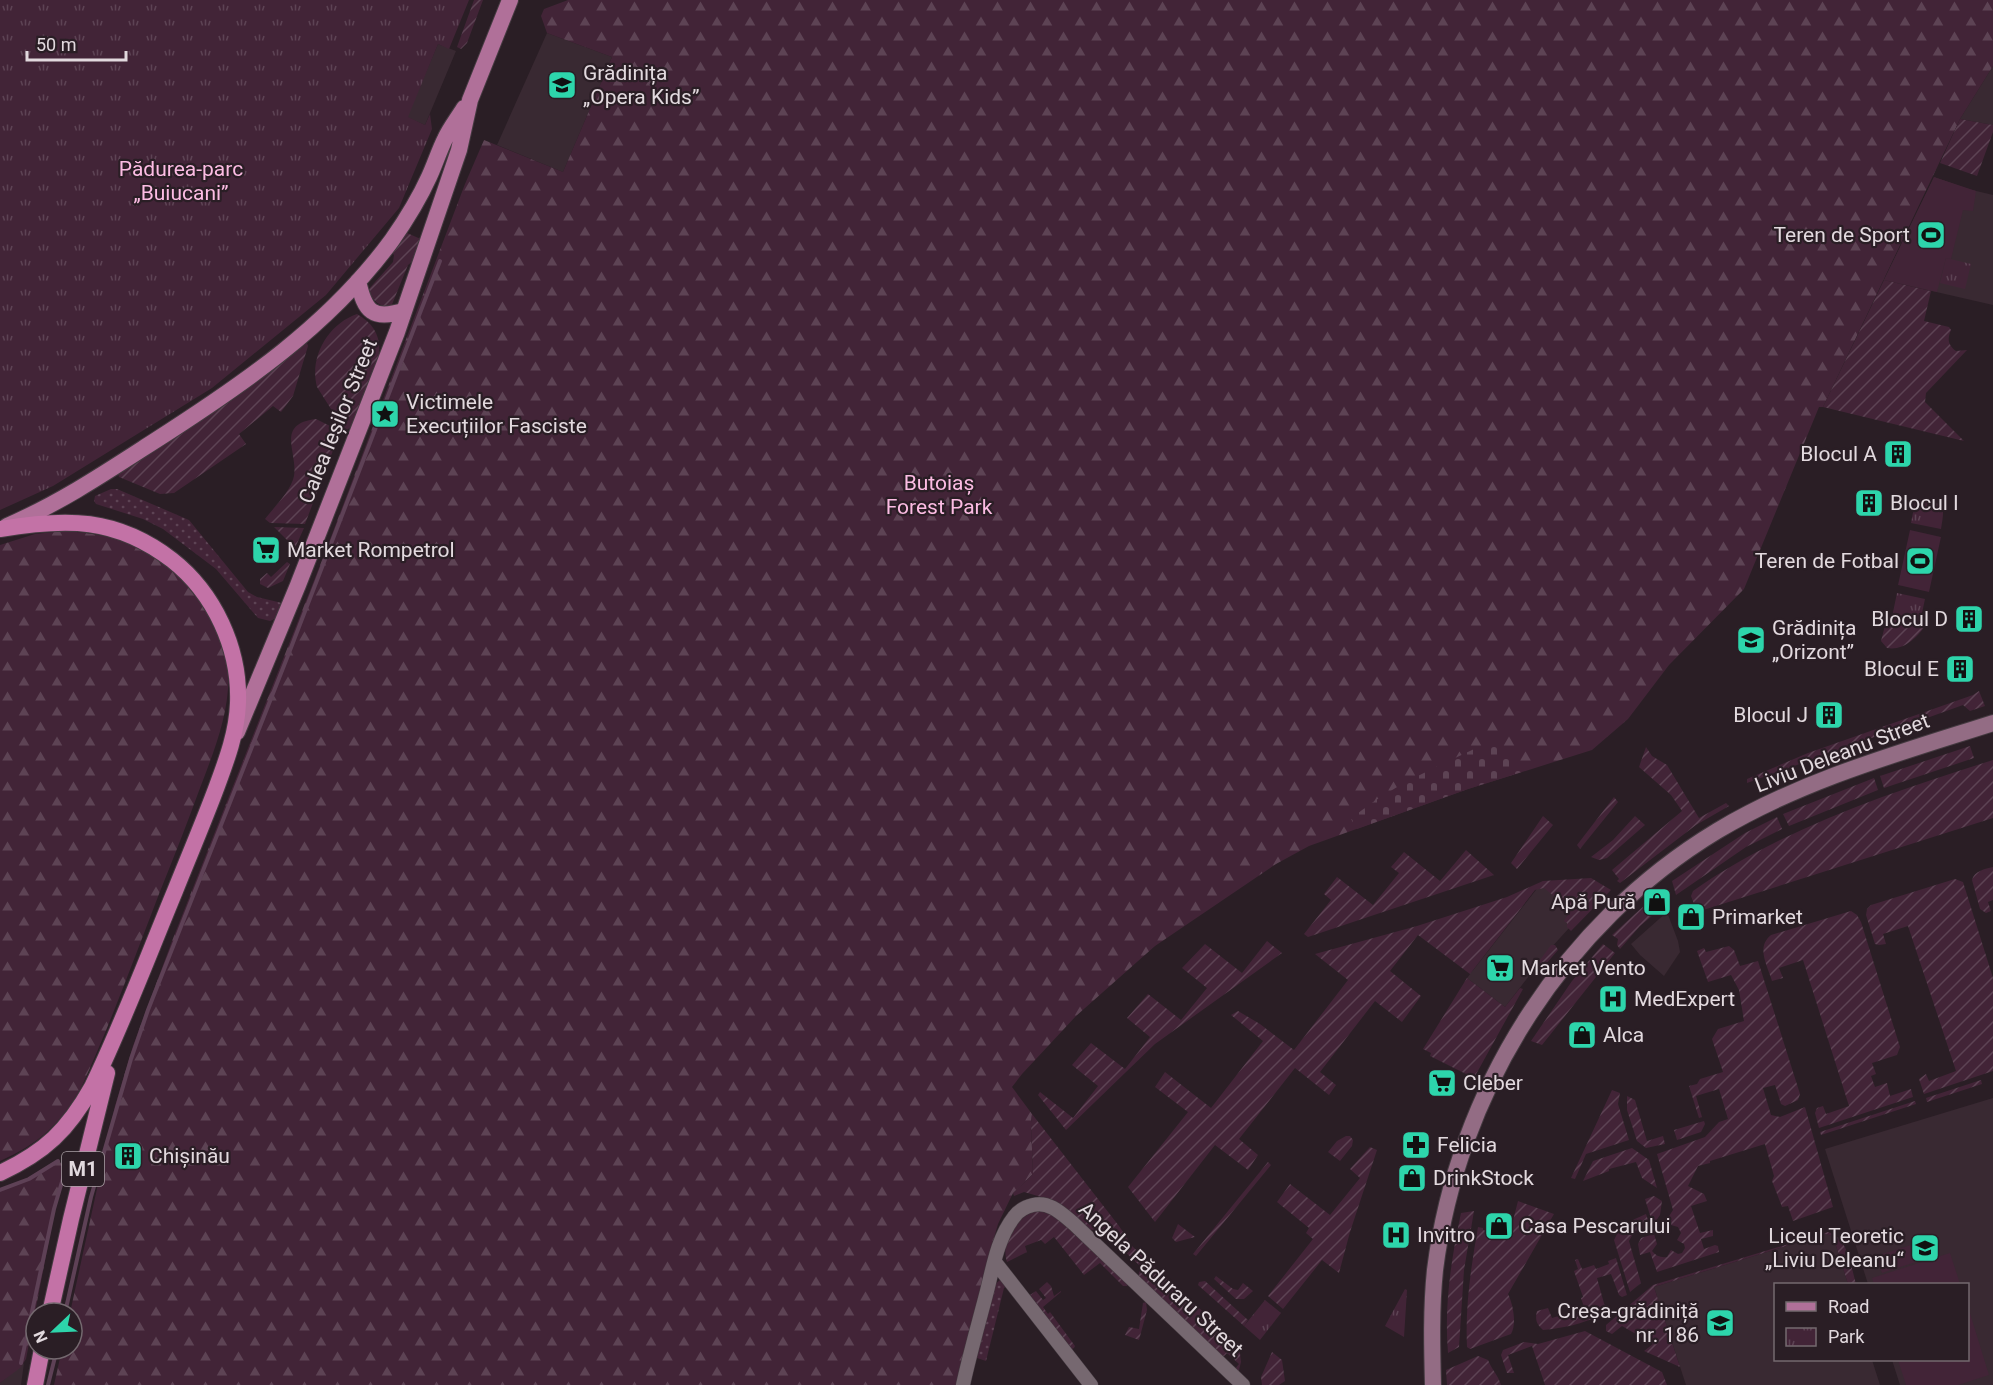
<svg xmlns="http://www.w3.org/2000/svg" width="1993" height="1385" viewBox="0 0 1993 1385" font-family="Roboto,sans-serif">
<defs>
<pattern id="grass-dots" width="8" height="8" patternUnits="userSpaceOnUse" patternTransform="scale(1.5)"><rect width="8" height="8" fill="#422437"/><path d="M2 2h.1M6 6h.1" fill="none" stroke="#5d4354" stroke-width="1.8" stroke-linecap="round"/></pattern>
<pattern id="forest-firs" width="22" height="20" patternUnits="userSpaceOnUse" patternTransform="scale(1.5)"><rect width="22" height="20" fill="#422437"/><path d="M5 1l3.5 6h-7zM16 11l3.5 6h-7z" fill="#5d4354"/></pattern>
<pattern id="cemetery-stones" width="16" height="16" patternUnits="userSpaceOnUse" patternTransform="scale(1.5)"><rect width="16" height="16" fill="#422437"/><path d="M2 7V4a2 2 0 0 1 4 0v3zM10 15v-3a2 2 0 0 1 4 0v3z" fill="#5d4354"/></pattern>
<pattern id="park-tufts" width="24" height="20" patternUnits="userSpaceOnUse" patternTransform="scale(1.5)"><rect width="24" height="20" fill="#422437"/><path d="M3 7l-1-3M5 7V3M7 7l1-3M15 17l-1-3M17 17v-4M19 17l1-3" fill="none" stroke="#5d4354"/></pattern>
<pattern id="garden-furrows" width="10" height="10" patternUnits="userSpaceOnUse" patternTransform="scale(1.5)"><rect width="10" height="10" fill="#422437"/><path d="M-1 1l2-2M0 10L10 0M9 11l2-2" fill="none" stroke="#5d4354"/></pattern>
</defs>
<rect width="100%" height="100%" fill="#2a1e25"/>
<path fill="#392932" d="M547,33L612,57L563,172L497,145Z
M438,44L456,51L425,125L407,117Z
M1993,66V125L1960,119Z
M1934,177L1968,189L1993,195V305L1884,280Z
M1543,881L1581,915L1549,950L1505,1007L1467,978Z
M1667,912L1678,941L1680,952L1664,976L1640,955L1631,944Z
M1993,1098V1385H1900L1892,1360H1968V1284H1868L1825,1149Z
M1825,1234L1833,1236L1848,1284H1776V1360H1872L1880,1385H1686L1654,1287Z
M24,1363L21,1385H0V1383Z"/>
<path fill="url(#grass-dots)" d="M111,489H117L189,520L248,592L257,597L282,603L276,618L270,621L258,618L216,569L163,529L143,519L96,504L94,501L95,496Z
M1000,1280L1008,1285L1004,1288L986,1361L977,1358L993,1286Z"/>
<path fill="url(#forest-firs)" d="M568,0H1993V66L1960,119L1823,407H1819L1744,589L1669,665L1628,719L1592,750L1468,789L1309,846L1276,864L1155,946L1076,1016L1022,1074L1012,1087L1032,1114L1031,1123L1033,1174L1013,1193L998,1224L988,1259L958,1385H54L62,1349H72V1313H70L115,1106L133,1046L172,941L326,550L465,184L484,140L563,172L612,57L547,33L541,16L544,9Z
M65,531C89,533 114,536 136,546C178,565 224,623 228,669C231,710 214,751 200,788C187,824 173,859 159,894C134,959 110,1025 81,1088C59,1125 40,1143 0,1161V545L35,534Z
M57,1160L68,1168L55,1209L26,1359L20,1368L0,1383V1189L28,1178Z"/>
<path fill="url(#cemetery-stones)" d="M1491,741L1522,772L1468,789L1357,829L1351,819C1392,784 1444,764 1491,741Z"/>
<path fill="url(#park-tufts)" d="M0,0H469L449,49L438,44L408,117L425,125L430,114L432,129L399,208L326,295L212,388L53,486L0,510Z
M1946,258L1971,264L1965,289L1940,283Z
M1921,499C1945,504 1945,505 1941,529L1911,523L1915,502Z
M1897,593L1925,599L1920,622L1892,617Z
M1405,1289L1407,1290L1404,1337L1385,1326Z
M1265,1300L1281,1313L1260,1340L1244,1326Z"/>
<path fill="url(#garden-furrows)" d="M474,0H483L467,43L461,49L457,47Z
M1960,119L1993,125V132L1977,176L1940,163Z
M407,233L423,240L418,257L408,265L391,307C379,307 374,301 367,291L393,262L394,255L391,252Z
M1884,280L1931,291L1924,321L1949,327L1951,330C1947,339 1948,345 1956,351L1967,350L1926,393L1925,402L1964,441L1823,407Z
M357,314C374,324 381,336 379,355L351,427L345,431L317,387C309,357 328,324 357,314Z
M307,343L308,346L293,396L281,412L273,406L239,434L246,444L174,493L160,494L119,477L118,474L235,398Z
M316,419L332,427L337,440L305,524L270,523L265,519C274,507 291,491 294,476C298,452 275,424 316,419Z
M274,527L304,528L295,548Z
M287,562L290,564L283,581L268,588L260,584V579L267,573L271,577Z
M1887,618L1925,626C1917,638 1903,651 1887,648L1881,641Z
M1979,691L1985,706L1970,711L1963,705L1747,783V779L1808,753L1973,695Z
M1970,746L1974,758L1884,788L1880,776Z
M1646,747L1652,756L1667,765L1699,818L1726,803L1729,806L1696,825L1620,883L1617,881L1619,879L1612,870L1682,811L1671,795L1639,767Z
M1993,760V818L1697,912L1691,896L1693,891C1783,828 1889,793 1993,760Z
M1874,778L1878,790L1789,826L1783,814Z
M1614,797L1618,802L1580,849L1577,845Z
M1543,816L1553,825L1517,869L1511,863Z
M1635,816L1645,825L1607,858L1599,860L1591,857L1613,840Z
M1777,817L1782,829L1746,847L1676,895L1672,881L1745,833Z
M1466,850L1494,875L1308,937L1304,934L1331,900L1324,894L1337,877L1373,905L1399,873L1391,867L1404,852L1440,881Z
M1993,867V900L1988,902L1991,911L1986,913L1980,909L1972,880C1974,871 1985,869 1993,867Z
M1591,878L1611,890L1571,931L1567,927V923L1564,921L1571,910L1544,888L1535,890L1470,974L1418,935L1390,971L1421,996L1402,1022L1375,1001L1320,1072L1336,1085L1329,1095L1295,1068L1239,1139L1258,1155L1248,1170L1215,1145L1155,1222L1128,1187L1188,1112L1155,1087L1165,1072L1211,1108L1263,1041L1231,1015L1238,1011L1260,1024L1294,1050L1348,980L1315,954L1417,926L1507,897L1543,881Z
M1955,879L1963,882L1993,978V1071L1924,1094L1919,1079L1926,1074L1929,1081L1956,1071L1908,926L1883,934L1886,944L1879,945L1875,944L1866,915L1867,909L1871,905Z
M1659,892H1662L1665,896V905L1640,926L1620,949L1617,945L1618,939L1612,935Z
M1851,911L1857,915L1861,922L1900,1047L1897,1055L1872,1063L1876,1074L1871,1076L1875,1087L1887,1083L1890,1096L1911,1089L1913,1097L1819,1128L1815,1113L1817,1108L1823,1106L1826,1114L1849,1106L1803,960L1779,968L1783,978L1772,981C1767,965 1756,947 1771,935Z
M1267,941L1282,953L1155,1044L1066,1130L1038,1095L1040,1092L1073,1118L1098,1086L1072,1065L1091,1043L1125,1069L1150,1037L1127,1018L1148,994L1181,1020L1207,988L1182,968L1205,944L1242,973Z
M1603,944L1615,953L1542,1045L1531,1041L1572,981Z
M1551,945H1555L1558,950L1539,972L1535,967Z
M1729,946L1734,950L1740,966L1758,961L1800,1094L1798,1100L1785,1106L1781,1104L1775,1085L1763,1088L1771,1115L1780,1117L1805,1107L1833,1207L1793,1221L1788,1206L1782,1207L1772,1181L1774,1176L1765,1144L1710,1161V1163L1698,1166L1688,1186L1704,1194L1707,1201L1691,1206L1700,1233L1713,1230V1236L1701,1239L1704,1249L1715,1245L1718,1246L1719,1252L1657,1272L1650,1252L1640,1255L1638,1244L1641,1238L1654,1234L1657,1244L1652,1251C1656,1256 1661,1258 1667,1257L1671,1250L1678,1254L1682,1253L1685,1248L1684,1244L1677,1240L1681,1233L1678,1227L1671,1225L1666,1229L1662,1227L1673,1210L1657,1154L1705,1137L1719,1122L1728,1119L1719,1089L1696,1096L1702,1117L1699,1118L1689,1086L1697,1084L1700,1079L1723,1072L1712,1039L1718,1029L1744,1021L1739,990L1731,975L1708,982L1697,951L1704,948L1706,952Z
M1467,978L1505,1007L1520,988L1523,989L1474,1078L1430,1056L1431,1053L1423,1049Z
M1981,1080L1982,1084L1927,1102L1926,1098Z
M1612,1090L1620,1093L1618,1104L1629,1140L1586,1154L1575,1179L1571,1178Z
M1627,1096L1635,1100L1647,1141L1663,1136L1665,1144L1646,1148L1637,1141L1627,1110Z
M1915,1101L1916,1104L1821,1135L1820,1132Z
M1032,1114L1119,1226L1133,1247L1239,1345L1241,1362L1238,1374L1234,1370L1239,1364L1227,1353L1222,1358L1138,1279L1140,1266L1103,1231L1086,1229L1055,1201L1024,1192L1014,1196L1013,1193L1033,1174L1031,1123Z
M1704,1121L1705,1124L1701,1132L1677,1140L1674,1130Z
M1346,1136H1350L1353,1140L1352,1146L1340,1161L1328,1152L1337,1141Z
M1370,1147L1377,1150L1350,1232L1339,1273L1322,1260L1283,1309L1268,1296L1313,1239L1306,1233L1309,1228L1277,1202L1290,1184L1330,1215L1360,1178L1350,1169Z
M1632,1148L1649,1160L1657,1188L1642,1178L1636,1162L1609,1169V1171L1583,1181L1593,1161Z
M1268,1162L1271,1165L1196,1256L1193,1254Z
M1654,1196L1662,1201L1660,1215L1653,1225L1645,1199Z
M1518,1201L1554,1214L1508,1294C1513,1304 1517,1324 1511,1334L1470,1349L1467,1347C1465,1306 1471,1267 1478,1227L1483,1228V1230L1509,1236Z
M1038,1211L1052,1214L1058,1219L1128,1284L1127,1286H1123L1100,1263L1084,1275L1054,1237L1045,1244L1041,1240L1025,1246L1027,1252L1007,1262C1000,1241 1016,1215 1038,1211Z
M1474,1211L1464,1270L1459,1347L1448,1353C1444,1306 1451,1260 1461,1213Z
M1646,1214L1650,1226L1634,1232L1629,1241L1641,1283L1630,1292L1614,1240L1617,1234L1615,1228Z
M1178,1224L1195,1237L1176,1242L1172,1238Z
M1828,1232C1848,1237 1851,1267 1856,1284H1848L1833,1236L1825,1234L1654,1287L1680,1367L1644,1351L1653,1344L1622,1326L1612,1334L1606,1331V1325L1653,1285Z
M1616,1258L1627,1295L1622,1297L1619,1295L1611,1274L1597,1278L1605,1307L1601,1315C1582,1324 1564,1328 1543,1330C1536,1324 1535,1319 1537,1311L1548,1308L1552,1318L1565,1314L1566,1318L1579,1313L1578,1310L1584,1307L1581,1298L1583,1297L1574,1271L1578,1269L1575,1260L1578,1259L1582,1269L1594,1265L1596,1269L1609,1264L1608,1261Z
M1216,1276L1233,1289L1238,1290L1243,1283L1253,1291L1244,1299H1236L1214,1279Z
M1205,1281L1248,1320L1244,1326L1198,1285L1199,1282Z
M1047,1282L1051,1286L1054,1296L1061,1291V1292L1043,1307L1048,1314L1050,1312L1075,1346L1074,1348L1072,1349L1030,1295L1036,1291L1043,1300L1046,1298L1039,1289Z
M1146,1302L1147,1310L1139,1340L1125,1335L1129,1327L1139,1329L1143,1303Z
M1585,1331L1662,1372L1667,1385H1545L1532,1346L1508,1355L1514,1373H1507L1501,1355L1503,1350L1524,1342L1538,1344Z
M1272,1352L1282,1360L1285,1381L1279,1385H1262L1261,1377Z
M1478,1356L1488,1360C1492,1370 1498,1375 1501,1385H1447L1446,1370Z"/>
<path fill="#422437" d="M1934,177L1976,191L1973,211L1963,210L1951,259L1946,258L1937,292L1884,280Z
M1910,530L1941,537L1929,592L1898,585Z
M1911,1245L1916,1262L1882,1273L1876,1256Z
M1950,1253L1960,1284H1874L1872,1278Z
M1968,1307L1989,1375L1958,1385H1906L1898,1360H1968Z"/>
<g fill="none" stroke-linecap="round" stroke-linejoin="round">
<path stroke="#5e4156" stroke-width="4" d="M0,1190L29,1179L58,1161
M65,1313L91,1197L131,1059L148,1010L287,658L440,261
M21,1363L54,1209L66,1168
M48,1385L57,1349"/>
<g stroke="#443a40" stroke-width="15">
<path id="minor" d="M995,1262L1091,1385
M963,1385C970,1353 979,1322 987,1291C993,1267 998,1237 1014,1217C1018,1211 1025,1207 1033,1205C1049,1201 1061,1213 1073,1223L1243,1385"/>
</g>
<g stroke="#443a40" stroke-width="18">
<path id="secondary" d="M1433,1385C1432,1347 1431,1309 1435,1270C1457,1092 1563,924 1717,831C1802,780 1899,753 1993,723"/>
</g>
<g stroke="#443a40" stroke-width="18">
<path id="primary" d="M358,281C365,312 372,320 404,311
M7,526C60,503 105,473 153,442C242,385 329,326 392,240C406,220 419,199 429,177C435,164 439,151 445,139C450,128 458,118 464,108
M237,732L298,585L397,332L459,150L470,100L510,0"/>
</g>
<g stroke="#443a40" stroke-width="18">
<path id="trunk" d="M0,529C66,518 116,517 172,560C214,593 240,648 238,703C237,732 227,759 217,786C204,821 189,856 175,891C148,956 123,1023 92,1087C68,1130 45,1152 0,1173
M50,1313L71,1219L107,1073
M35,1385L42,1349"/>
</g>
<use href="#minor" stroke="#766870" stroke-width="14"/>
<use href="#secondary" stroke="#936c84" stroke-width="16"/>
<use href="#primary" stroke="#b07099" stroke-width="16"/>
<use href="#trunk" stroke="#c372a6" stroke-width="16"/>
</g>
<defs>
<g id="school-square" transform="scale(1.5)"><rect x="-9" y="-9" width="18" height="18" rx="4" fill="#2dd5ab" stroke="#2a1e25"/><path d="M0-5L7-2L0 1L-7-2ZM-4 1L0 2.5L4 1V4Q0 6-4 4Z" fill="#111"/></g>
<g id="stadium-square" transform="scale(1.5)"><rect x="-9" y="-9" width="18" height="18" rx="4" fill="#2dd5ab" stroke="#2a1e25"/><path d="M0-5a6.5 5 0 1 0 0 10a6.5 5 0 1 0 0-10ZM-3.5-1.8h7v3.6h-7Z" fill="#111"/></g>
<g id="sight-square" transform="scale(1.5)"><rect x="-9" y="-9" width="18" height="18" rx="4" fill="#2dd5ab" stroke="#2a1e25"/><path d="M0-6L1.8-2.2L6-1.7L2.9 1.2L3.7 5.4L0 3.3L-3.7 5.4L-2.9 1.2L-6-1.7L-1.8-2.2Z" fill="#111"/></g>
<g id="building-square" transform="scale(1.5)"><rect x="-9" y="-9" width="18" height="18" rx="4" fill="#2dd5ab" stroke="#2a1e25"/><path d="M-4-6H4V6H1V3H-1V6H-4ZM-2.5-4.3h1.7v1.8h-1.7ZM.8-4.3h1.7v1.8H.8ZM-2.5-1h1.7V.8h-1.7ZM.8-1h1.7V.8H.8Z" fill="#111"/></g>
<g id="supermarket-square" transform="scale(1.5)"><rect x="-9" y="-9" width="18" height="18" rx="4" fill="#2dd5ab" stroke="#2a1e25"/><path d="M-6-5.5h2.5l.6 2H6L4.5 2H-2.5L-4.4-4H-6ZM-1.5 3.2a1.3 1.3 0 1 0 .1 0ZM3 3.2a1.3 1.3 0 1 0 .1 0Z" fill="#111"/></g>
<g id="shop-square" transform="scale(1.5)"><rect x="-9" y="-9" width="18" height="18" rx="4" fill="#2dd5ab" stroke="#2a1e25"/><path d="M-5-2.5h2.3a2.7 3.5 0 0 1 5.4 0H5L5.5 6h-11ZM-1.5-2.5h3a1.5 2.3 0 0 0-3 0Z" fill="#111"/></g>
<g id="hospital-square" transform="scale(1.5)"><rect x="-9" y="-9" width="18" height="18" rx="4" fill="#2dd5ab" stroke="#2a1e25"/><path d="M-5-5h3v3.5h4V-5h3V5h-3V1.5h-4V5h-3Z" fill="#111"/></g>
<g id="pharmacy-square" transform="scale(1.5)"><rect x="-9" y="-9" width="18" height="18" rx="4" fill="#2dd5ab" stroke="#2a1e25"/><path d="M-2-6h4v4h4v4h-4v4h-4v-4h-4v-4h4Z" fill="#111"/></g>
</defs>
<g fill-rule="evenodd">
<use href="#school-square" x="562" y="85"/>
<use href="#stadium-square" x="1931" y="235"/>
<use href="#sight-square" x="385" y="414"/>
<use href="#building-square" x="1898" y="454"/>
<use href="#building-square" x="1869" y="503"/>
<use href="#supermarket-square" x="266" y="550"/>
<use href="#stadium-square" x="1920" y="561"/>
<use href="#building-square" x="1969" y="619"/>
<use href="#school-square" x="1751" y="640"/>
<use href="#building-square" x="1960" y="669"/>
<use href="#building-square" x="1829" y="715"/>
<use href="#shop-square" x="1657" y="902"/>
<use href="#shop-square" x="1691" y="917"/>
<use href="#supermarket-square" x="1500" y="968"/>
<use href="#hospital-square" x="1613" y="999"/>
<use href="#shop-square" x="1582" y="1035"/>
<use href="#supermarket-square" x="1442" y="1083"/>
<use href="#pharmacy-square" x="1416" y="1145"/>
<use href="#building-square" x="128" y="1156"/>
<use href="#shop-square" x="1412" y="1178"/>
<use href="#shop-square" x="1499" y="1226"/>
<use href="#hospital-square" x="1396" y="1235"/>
<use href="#school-square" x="1925" y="1248"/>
<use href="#school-square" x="1720" y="1323"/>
</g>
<g text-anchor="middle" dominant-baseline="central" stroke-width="4.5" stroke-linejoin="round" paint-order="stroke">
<rect fill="#2a1e25" stroke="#aba1a6" stroke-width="1.5" x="62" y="1152" width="42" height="34" rx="4.5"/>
<g font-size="20" font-weight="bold" fill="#e2d9de">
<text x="83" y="1169">M1</text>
</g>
<g font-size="21" fill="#e2d9de" stroke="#2a1e25" text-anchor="start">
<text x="583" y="73">Grădinița<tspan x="583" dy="24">„Opera Kids”</tspan></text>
<text x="1910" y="235" text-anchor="end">Teren de Sport</text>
<text x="406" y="402">Victimele<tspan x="406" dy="24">Execuțiilor Fasciste</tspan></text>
<text x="1877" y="454" text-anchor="end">Blocul A</text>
<text x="1890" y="503">Blocul I</text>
<text x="287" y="550">Market Rompetrol</text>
<text x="1899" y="561" text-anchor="end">Teren de Fotbal</text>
<text x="1948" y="619" text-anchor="end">Blocul D</text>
<text x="1772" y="628">Grădinița<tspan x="1772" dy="24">„Orizont”</tspan></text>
<text x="1939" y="669" text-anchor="end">Blocul E</text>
<text x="1808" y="715" text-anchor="end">Blocul J</text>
<text x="1636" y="902" text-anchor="end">Apă Pură</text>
<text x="1712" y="917">Primarket</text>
<text x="1521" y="968">Market Vento</text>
<text x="1634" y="999">MedExpert</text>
<text x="1603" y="1035">Alca</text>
<text x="1463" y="1083">Cleber</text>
<text x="1437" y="1145">Felicia</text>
<text x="149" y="1156">Chișinău</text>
<text x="1433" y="1178">DrinkStock</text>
<text x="1520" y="1226">Casa Pescarului</text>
<text x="1417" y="1235">Invitro</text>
<text x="1904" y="1236" text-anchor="end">Liceul Teoretic<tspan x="1904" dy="24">„Liviu Deleanu“</tspan></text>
<text x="1699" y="1311" text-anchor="end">Creșa-grădiniță<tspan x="1699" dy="24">nr. 186</tspan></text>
</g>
<g font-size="21" fill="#fcbce3" stroke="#2a1e25">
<text x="181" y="169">Pădurea-parc<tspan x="181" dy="24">„Buiucani”</tspan></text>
<text x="939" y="483">Butoiaș<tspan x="939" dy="24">Forest Park</tspan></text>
</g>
<g font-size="21" fill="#e2d9de" stroke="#2a1e25">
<text transform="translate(338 421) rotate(-68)">Calea Ieșilor Street</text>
<text transform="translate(1842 753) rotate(-21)">Liviu Deleanu Street</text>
<text transform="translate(1161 1279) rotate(43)">Angela Păduraru Street</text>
</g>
</g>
<rect x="1774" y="1283" width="195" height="78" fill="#2a1e25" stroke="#74696f" stroke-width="1.5"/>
<rect x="1786" y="1302" width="30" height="9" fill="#b07099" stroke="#74696f" stroke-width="1.5"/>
<text x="1828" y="1313" font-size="18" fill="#e2d9de">Road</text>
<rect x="1786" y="1328" width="30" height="18" fill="url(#park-tufts)" stroke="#74696f" stroke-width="1.5"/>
<text x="1828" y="1343" font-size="18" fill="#e2d9de">Park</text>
<g transform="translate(54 1331) rotate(247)"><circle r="28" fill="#2a1e25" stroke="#74696f" stroke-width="1.5"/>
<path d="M0-4.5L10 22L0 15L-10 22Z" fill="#2dd5ab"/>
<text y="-9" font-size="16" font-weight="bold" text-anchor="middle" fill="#e2d9de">N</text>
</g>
<path d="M27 51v9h99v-9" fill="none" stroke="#e2d9de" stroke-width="3"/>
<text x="36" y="51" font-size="18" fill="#e2d9de" stroke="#2a1e25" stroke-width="4.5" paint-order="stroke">50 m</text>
</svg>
